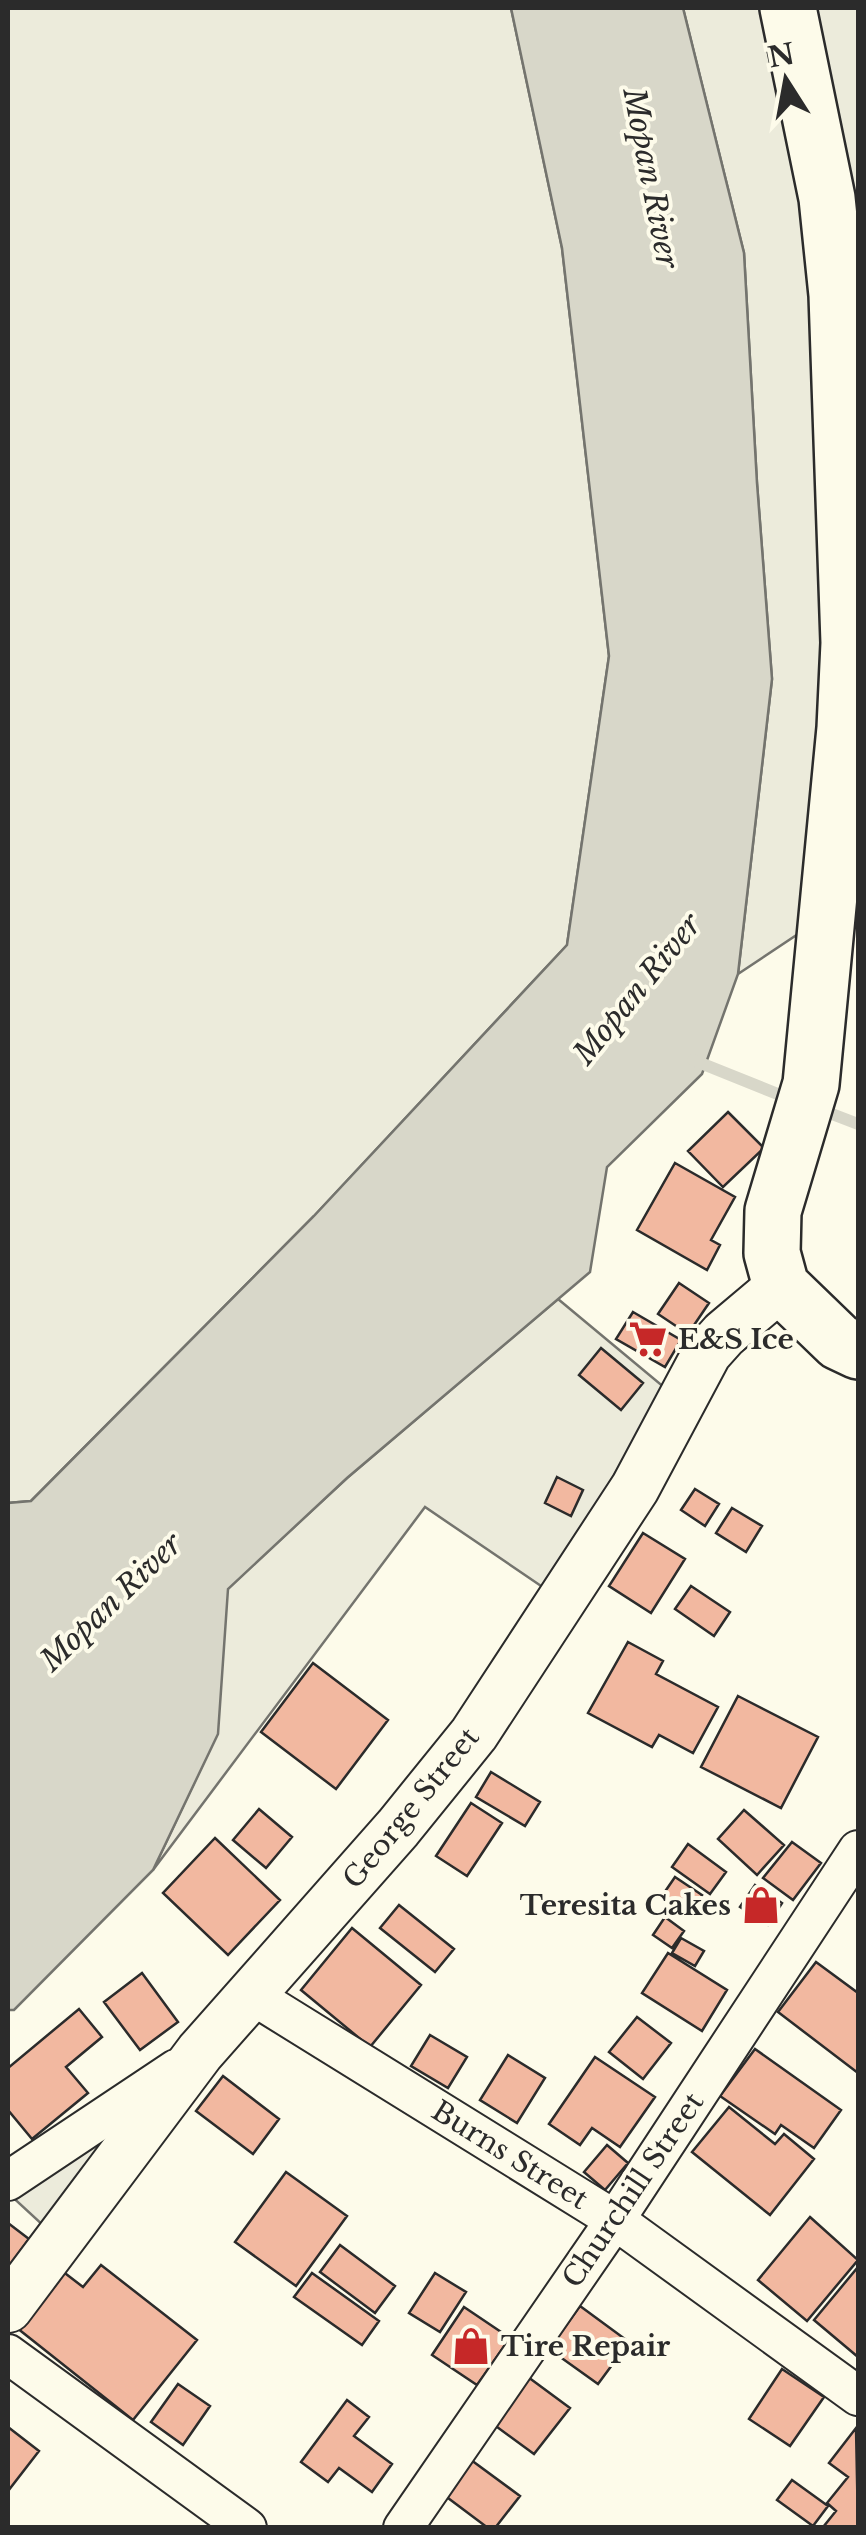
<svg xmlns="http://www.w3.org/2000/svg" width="866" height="2535" viewBox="0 0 866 2535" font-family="'Libre Baskerville',serif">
<rect width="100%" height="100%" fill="#fdfbea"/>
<path fill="#ecebdb" stroke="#74746e" stroke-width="2.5" d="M8,8H511L562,248L609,656L567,945L314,1216L31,1501L8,1503Z
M683,8H858V894L738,974L772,679L757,483L744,253Z
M558,1299L665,1388L547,1590L425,1507L153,1870L217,1734L227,1589L347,1478Z
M133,2110L47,2229L8,2193Z"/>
<path fill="#d8d7c9" stroke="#74746e" stroke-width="2.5" d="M511,8H683L744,253L757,483L772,679L738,974L702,1074L607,1167L590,1272L347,1478L228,1589L218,1734L153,1870L14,2010H8V1503L31,1501L314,1216L567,945L609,656L562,248Z"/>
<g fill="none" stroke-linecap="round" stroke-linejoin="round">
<path stroke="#d8d7c9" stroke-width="12" d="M693,1060L795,1101
M819,1109L858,1124"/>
</g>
<path fill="#f2b8a0" stroke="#2b2b2b" stroke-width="2.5" d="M728,1112L764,1148L723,1187L688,1151Z
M675,1163L735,1197L711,1240L720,1245L707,1270L637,1230Z
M679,1283L709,1303L688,1334L658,1314Z
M633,1312L681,1340L665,1367L616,1339Z
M601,1348L643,1383L621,1410L579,1375Z
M557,1477L583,1490L571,1516L545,1503Z
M695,1489L719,1504L705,1526L681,1510Z
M732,1508L762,1526L746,1552L716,1533Z
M643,1533L685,1559L651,1613L609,1586Z
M691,1586L730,1612L714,1636L675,1609Z
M628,1642L663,1661L656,1674L718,1707L693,1753L659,1735L652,1747L588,1713Z
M313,1663L388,1720L336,1789L261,1732Z
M738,1696L818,1737L781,1808L701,1767Z
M491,1772L540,1802L525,1826L476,1797Z
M471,1803L502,1823L467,1876L436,1856Z
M259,1809L292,1837L266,1868L233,1840Z
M744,1810L784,1845L757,1875L718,1839Z
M215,1838L280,1900L228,1955L163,1893Z
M792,1842L821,1863L793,1900L763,1878Z
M688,1844L726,1872L710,1894L672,1867Z
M675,1877L702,1895L690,1914L662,1896Z
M755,1885L782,1903L768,1925L740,1907Z
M399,1905L454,1949L435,1972L380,1928Z
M665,1917L684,1931L672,1948L653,1935Z
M352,1928L421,1985L370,2047L301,1990Z
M681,1938L704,1951L695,1966L672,1953Z
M668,1953L727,1990L702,2031L642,1993Z
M816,1962L858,1993V2073L778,2012Z
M142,1973L178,2022L140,2050L104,2002Z
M79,2009L102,2037L66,2067L88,2093L32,2139L8,2110V2068Z
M637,2017L671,2043L643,2079L609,2052Z
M430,2035L467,2057L448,2088L411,2066Z
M755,2049L841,2110L814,2148L781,2125L775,2134L720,2096Z
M508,2055L545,2078L517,2123L480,2100Z
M595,2057L655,2097L620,2147L592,2128L580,2145L549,2124Z
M223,2076L279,2119L253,2154L196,2111Z
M729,2107L775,2144L784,2134L814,2159L770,2215L692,2152Z
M607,2145L628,2163L605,2190L584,2172Z
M286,2172L347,2216L296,2286L235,2242Z
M810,2217L858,2260L807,2321L758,2280Z
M8,2223L29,2239L8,2268Z
M340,2245L395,2286L375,2313L320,2272Z
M101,2265L197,2340L133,2420L12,2324L57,2267L83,2287Z
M858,2267V2357L814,2320Z
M312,2273L379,2321L362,2345L294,2297Z
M435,2273L466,2292L440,2332L409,2313Z
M580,2306L629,2342L598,2384L549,2349Z
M464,2307L510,2338L477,2385L432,2355Z
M782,2369L824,2397L790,2446L749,2419Z
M528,2377L570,2408L534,2454L493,2424Z
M178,2384L210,2406L183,2445L151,2422Z
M347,2400L369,2417L354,2436L392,2464L372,2492L339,2468L328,2482L301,2462Z
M8,2427L39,2451L8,2491Z
M856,2428L858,2528H826L824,2526L836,2511L827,2503L848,2477L829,2463Z
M467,2457L520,2496L495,2528H488L440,2492Z
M792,2480L828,2506L813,2526L777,2500Z"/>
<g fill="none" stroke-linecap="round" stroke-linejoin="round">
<g stroke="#2b2b2b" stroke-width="42">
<path id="minor" d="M252,1995L615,2220L858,2396
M8,2181L176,2069
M8,2354L247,2528
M403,2528L615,2220L858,1850"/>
</g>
<g stroke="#2b2b2b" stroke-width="52">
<path id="tertiary" d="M8,2308L200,2052L398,1828L474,1734L635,1488L707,1353L724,1334L781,1286"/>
</g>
<g stroke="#2b2b2b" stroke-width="60">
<path id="trunk" d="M788,8L827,198L837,295L849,643L845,728L811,1084L773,1211L772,1253L781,1286L839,1342L858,1351"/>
</g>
<use href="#minor" stroke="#fdfbea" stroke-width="38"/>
<use href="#tertiary" stroke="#fdfbea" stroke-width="48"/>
<use href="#trunk" stroke="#fdfbea" stroke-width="55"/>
</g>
<defs>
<g id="supermarket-bare" transform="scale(3)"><path d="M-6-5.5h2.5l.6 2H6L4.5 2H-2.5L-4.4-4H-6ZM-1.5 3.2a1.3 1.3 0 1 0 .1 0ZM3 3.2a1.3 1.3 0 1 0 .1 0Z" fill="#c62828" stroke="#fdfbea" stroke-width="2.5" paint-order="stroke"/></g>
<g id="shop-bare" transform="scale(3)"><path d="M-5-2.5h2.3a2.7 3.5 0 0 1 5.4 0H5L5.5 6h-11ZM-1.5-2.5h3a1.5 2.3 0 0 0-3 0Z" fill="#c62828" stroke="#fdfbea" stroke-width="2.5" paint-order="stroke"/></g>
</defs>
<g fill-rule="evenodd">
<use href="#supermarket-bare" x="648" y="1339"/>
<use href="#shop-bare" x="761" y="1905"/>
<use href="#shop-bare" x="471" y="2346"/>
</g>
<g text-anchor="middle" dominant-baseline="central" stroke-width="8" stroke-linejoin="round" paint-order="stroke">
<g font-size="28" font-weight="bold" fill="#2b2b2b" stroke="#fdfbea" text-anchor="start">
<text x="678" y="1339">E&amp;S Ice</text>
<text x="731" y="1905" text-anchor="end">Teresita Cakes</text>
<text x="501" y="2346">Tire Repair</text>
</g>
<g font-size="28" fill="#2b2b2b" stroke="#fdfbea">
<text transform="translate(411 1808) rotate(-51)">George Street</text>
<text transform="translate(510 2155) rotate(32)">Burns Street</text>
<text transform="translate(633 2190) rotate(-56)">Churchill Street</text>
</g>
<g font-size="30" font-style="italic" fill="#2b2b2b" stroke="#fdfbea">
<text transform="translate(651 178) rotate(79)">Mopan River</text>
<text transform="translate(637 989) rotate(-51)">Mopan River</text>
<text transform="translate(111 1602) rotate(-44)">Mopan River</text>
</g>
</g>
<rect width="866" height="2535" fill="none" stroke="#2b2b2b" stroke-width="20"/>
<g transform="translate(786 80) rotate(349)" stroke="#fdfbea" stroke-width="8" paint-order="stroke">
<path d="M0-8L18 38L0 25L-18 38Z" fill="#2b2b2b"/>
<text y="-15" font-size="28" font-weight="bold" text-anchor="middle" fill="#2b2b2b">N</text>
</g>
</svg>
